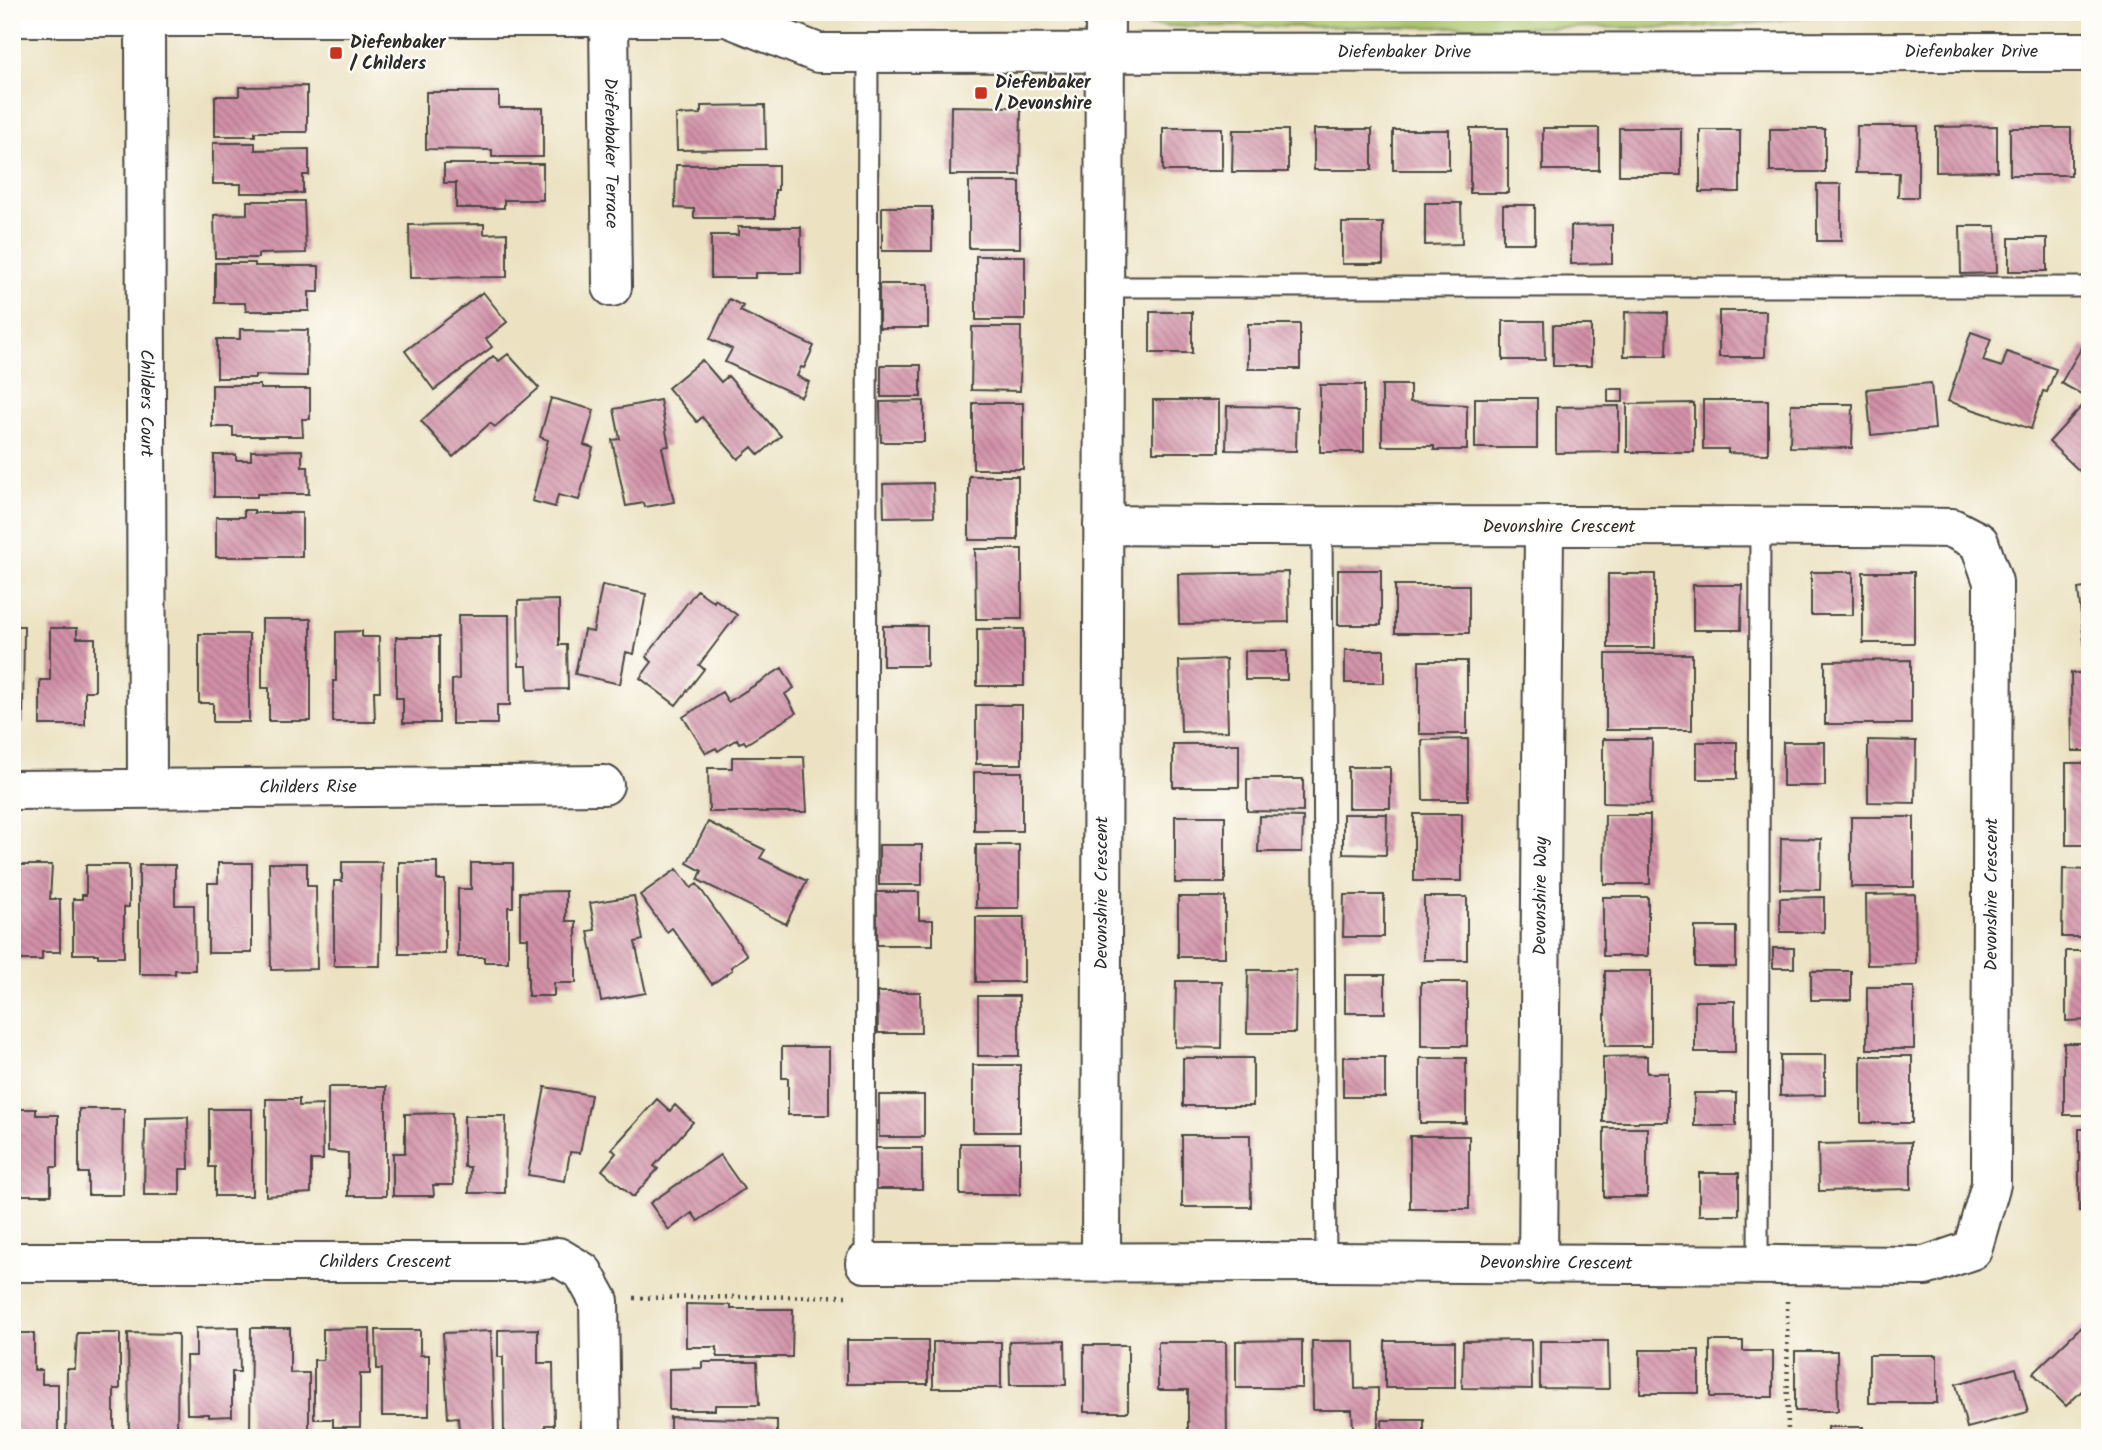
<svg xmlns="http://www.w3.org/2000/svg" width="2102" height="1450" viewBox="0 0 2102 1450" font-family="Kalam,sans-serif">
<defs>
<pattern id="building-back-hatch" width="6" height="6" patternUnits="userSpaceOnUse" patternTransform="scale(1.75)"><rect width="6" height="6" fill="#d190a7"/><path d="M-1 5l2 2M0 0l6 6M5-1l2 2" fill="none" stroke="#aa7688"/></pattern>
</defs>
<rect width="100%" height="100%" fill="#fdfcf7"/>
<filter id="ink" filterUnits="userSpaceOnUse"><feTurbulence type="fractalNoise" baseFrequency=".0143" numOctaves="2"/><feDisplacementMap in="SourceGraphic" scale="14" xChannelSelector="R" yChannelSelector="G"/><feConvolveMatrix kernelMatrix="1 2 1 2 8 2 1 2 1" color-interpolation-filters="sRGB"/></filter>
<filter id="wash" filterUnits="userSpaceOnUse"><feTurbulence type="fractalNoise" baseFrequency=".00686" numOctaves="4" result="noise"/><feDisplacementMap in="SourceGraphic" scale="28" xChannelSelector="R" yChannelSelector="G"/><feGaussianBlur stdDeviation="1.57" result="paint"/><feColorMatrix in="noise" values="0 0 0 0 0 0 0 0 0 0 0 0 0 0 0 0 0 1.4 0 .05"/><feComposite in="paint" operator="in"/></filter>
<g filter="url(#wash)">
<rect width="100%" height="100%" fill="#ece2c2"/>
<path fill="#abc56b" stroke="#6b784b" stroke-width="2" d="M1183,12H1810L1811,16L1728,26L1687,28L1149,26L1152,22Z"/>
<g id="blocks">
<path fill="url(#building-back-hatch)" d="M307,86V132H255V136H215V96H239V87Z
M426,92H499V108H543V157H492V150L426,149Z
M765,105L766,149L677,150L676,115L701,114V106Z
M951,106L1021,107L1020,175H950Z
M1857,126H1918V197H1898L1899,173H1856Z
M1997,126V171L1936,172V127Z
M1163,128H1222V171H1163Z
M1470,128H1508V193H1470Z
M1543,128H1599V170H1543Z
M1619,128H1681V175H1619Z
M2010,128H2071V175H2010Z
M1314,129H1372V170H1314Z
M1770,129H1825V172H1770Z
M1233,130H1288V172H1232Z
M1393,130H1449V170H1393Z
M1700,130H1740V192H1700Z
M213,143H255V150L309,149V175H303V193H241V184H213Z
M444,164H543V200H504V208H456V183H444Z
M676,165H778V190H775V218H694V209L675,208Z
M969,182H1020V248H969Z
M1817,184H1841V241H1817Z
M247,201H304L306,253L258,254V258H215L214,215L247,214Z
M1425,203H1461L1462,244L1425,245Z
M1503,205H1535V243H1503Z
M882,207H932V251H882Z
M1342,223H1383V264H1342Z
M484,224V234L507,233V277L410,278L409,225Z
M1612,225V263L1571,264V226Z
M1960,226H1996L1997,273L1961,274Z
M738,227H801V273H755V278H711V235H738Z
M2009,238H2047V271H2009Z
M976,256H1025V320H976Z
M215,263H255V266H319V292H309V311H246L245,303H215Z
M879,284H928V328H879Z
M483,292L507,322L486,339L492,347L434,390L405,351Z
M729,299L743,306L740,311L814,346L804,368L801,367L797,376L809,382L801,397L725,362L732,349L710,339Z
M1719,311H1766L1765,357H1719Z
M1150,312H1192V353H1150Z
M1625,312L1667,313L1666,356H1624Z
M1503,321H1544L1545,360H1503Z
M1248,324H1300V369H1248Z
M1553,325H1591V366H1553Z
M972,327H1021L1020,391L971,390Z
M240,329L308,330L307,376L255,375V378H217V339H240Z
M1971,332L1991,339L1983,361L2002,367L2007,352L2056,369L2047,392L2043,391L2031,429L1948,401Z
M2083,345L2090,349V399L2061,383Z
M508,354L539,388L495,427L490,423L453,457L421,421L493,356L499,361Z
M702,360L721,382L728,376L781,436L759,455L752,447L738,459L702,417L697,422L668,388Z
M881,365H921V397H881Z
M1931,383L1935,429L1871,435L1867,389Z
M212,385H260V389H310V419H302L303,436H233V427H212Z
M1320,385H1364V452H1320Z
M1382,385H1410V402L1467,405V450H1434V446H1382Z
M1608,389H1623V402H1608Z
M551,398L594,410L584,445L593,448L579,500L558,495L555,507L532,501L548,440L540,437Z
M1475,398H1537V448H1475Z
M660,400L669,446L662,447L674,502L645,507L644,503L626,506L612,440L620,439L614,409Z
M1153,400H1219V452H1153Z
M1703,400H1768V454L1728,453V449H1703Z
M924,401V442H881L880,402Z
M973,403H1023V469H973Z
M1694,403V452H1627V404Z
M1791,404H1853L1852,448L1790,447Z
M2083,405L2090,412V481L2049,442Z
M1227,406L1297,407L1296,451L1226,450Z
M1619,406V452L1556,453V407Z
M302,450V467H308L309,494H257V497H214V455H236V460H251V451Z
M969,476H1018V540H969Z
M933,483L934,516L884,517L883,484Z
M244,510H254V513H302V557H216V517H244Z
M975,549H1022V619H976Z
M1338,570H1381V625H1338Z
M1288,572L1289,622L1179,624L1178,574Z
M1811,572H1853V615H1811Z
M1863,572H1914V643H1863Z
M1608,574H1655V648H1608Z
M602,585L646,594L634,654L626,652L620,684L575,674L584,630L593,632Z
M1395,585H1469V633H1395Z
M1693,585H1742L1741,630H1693Z
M2090,587V658L2086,659L2078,589Z
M697,590L714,602L715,599L737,615L699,665L704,669L676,705L640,678L652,662L646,657Z
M559,600V645H567L568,689L528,690L527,666H519L518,601Z
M458,615H509L510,705H497V724H452V680L459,679Z
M262,619H311V721H269V688H262Z
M12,626H24L23,724H12Z
M883,626H927V666H883Z
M50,628H77V638H95V691H85V725H40V680H50Z
M977,629H1024V686H977Z
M362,631V637H379L380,691H374L375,722H333V681H336V632Z
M199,634H249V722H213V703H199Z
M396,637H439V723H403V698H396Z
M1345,650H1384V683H1345Z
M1245,651H1287V680H1245Z
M1606,654H1692V730H1606Z
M1226,659L1228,731L1181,732L1179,661Z
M1911,660V724H1825V661Z
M1419,661H1467V734H1419Z
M782,668L794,688L785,694L796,713L746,744L744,741L739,743L737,739L718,751L716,748L706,753L683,717L722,692L728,702Z
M2071,673H2090V751H2072Z
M976,705H1022V764H976Z
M1468,739V800H1423L1422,740Z
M1603,739H1652L1651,804L1603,803Z
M1868,740L1916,741L1915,803L1868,802Z
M1697,742H1737V779H1697Z
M1783,742H1825V786H1783Z
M1173,744H1239V787H1173Z
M732,757H804L807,812H709L708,768H732Z
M2066,763H2090V845H2066Z
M1348,767H1390V808H1348Z
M974,772H1022V831H974Z
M1247,779H1303V812L1247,811Z
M1343,814H1387L1386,855L1343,854Z
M1414,814H1462V881H1414Z
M1605,815H1650V884H1604Z
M1175,816H1225V883H1175Z
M1259,816L1303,817L1302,852H1258Z
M1851,817H1914V887H1851Z
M708,822L765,850L760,858L807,881L786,924L698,880L702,871L687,863Z
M1781,838L1821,839L1820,890L1780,889Z
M879,845H922V885H879Z
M976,845H1019V908H976Z
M342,862H382L380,966H334V881H342Z
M399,862H437V880H445V954H399Z
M218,863H252V953H208V883H218Z
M269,863H307V886H316L317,969L271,970Z
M471,863H513V907H508V962H484V957H458V889H471Z
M12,865H52L50,899H60V952H42V960H15Z
M86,865H129V907H124V957H98V954H73V899H82V895H86Z
M139,865H175V905H194L195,970H175V974H139Z
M677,869L691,888L697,884L747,955L731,967L732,970L712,984L672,928L667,932L640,895Z
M2063,869L2090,870V937H2062Z
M566,891V921H576V983H554V996H528V938H520V892Z
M877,892H919V920H933V945H877Z
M1915,894L1916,964L1867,965L1866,895Z
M1344,895H1384V937H1343Z
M634,896L643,940L635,942L646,993L601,1001L588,931L595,930L590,903Z
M1178,897H1225V957H1178Z
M1424,897H1467V960H1424Z
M1603,897H1648V956H1603Z
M1824,897V932H1780V898Z
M976,917H1024V982H976Z
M1695,927H1736V967H1695Z
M1773,948H1794V968H1773Z
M2066,951H2090V1020L2066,1021Z
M1248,970H1296L1295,1033H1247Z
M1605,971H1651V1046H1605Z
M1811,971H1851V1000H1811Z
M1345,975H1385V1013H1345Z
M1176,981H1222L1221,1048L1175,1047Z
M1421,982H1467V1046H1421Z
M1867,987H1914V1049H1867Z
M877,992H920L921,1033H878Z
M978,996H1019V1056H978Z
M1695,1001H1735V1052H1695Z
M2064,1043H2090V1115H2064Z
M782,1047H829V1115H788V1078H782Z
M1780,1055H1825V1095L1780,1096Z
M1647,1056V1073H1668V1122H1603V1057Z
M1861,1056H1912V1123H1861Z
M1343,1057H1385V1097H1343Z
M1183,1058H1253V1106H1183Z
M1420,1058H1466V1123H1420Z
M973,1065H1020V1132H973Z
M328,1087H386V1196H348V1153L328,1151Z
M545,1087L591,1095L580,1153L570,1152L565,1181L528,1175Z
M1694,1093H1736V1126H1694Z
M879,1095H924V1137H879Z
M266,1099H299V1106L322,1105L323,1160H311V1193L266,1196Z
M657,1099L670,1111L675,1105L693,1122L654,1166L658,1169L633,1197L602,1170L616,1153L612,1149Z
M16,1109H36V1115H58V1167H51V1195H17Z
M79,1109H124L123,1195H88V1173H79Z
M209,1109H252V1196H215V1167H209Z
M452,1113L453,1185H433L434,1196H393V1153H405V1114Z
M464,1116H506L505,1193H469L470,1167H464Z
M188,1117L189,1169H180V1195H144L145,1118Z
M1604,1128H1647V1197H1604Z
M2079,1129H2090V1211H2079Z
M1182,1135H1250L1251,1207H1182Z
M1410,1136H1469V1209H1410Z
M1911,1142V1189L1819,1191L1818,1144Z
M960,1143H1020V1195H960Z
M874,1148H922V1189H874Z
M720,1155L744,1189L698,1221L692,1213L669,1230L650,1203Z
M1699,1173H1739V1215H1699Z
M686,1304L731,1305V1309H793L792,1357H717V1347H686Z
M2086,1322L2090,1326V1383L2066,1406L2033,1373Z
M239,1327L240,1372H232V1416L209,1417V1414H187L186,1356H196V1328Z
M251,1328H290V1373H309V1438H250Z
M370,1328V1374H360V1427H333V1419H314V1360H323V1329Z
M538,1329V1363H553L554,1425H545L546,1434L504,1435L503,1357H498V1330Z
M376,1330H420V1355H429V1416H382V1369H377Z
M491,1331L494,1431L459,1432L458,1417L448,1418L443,1333Z
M12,1333H34V1370H42V1384H58V1436H12Z
M77,1333H120V1389H114V1438H66L67,1369H75Z
M128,1333L178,1334L177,1438H129Z
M847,1340H928V1384H847Z
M1065,1340L1066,1385H1010L1009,1341Z
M1302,1340V1388H1236V1341Z
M1531,1340L1532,1389L1462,1388L1463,1341Z
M1312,1341H1354L1355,1389L1378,1388V1429H1353L1352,1410H1313Z
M1385,1341H1455V1388H1385Z
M1540,1341H1608L1609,1389L1540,1388Z
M1710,1341H1743V1351H1773V1397H1710Z
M933,1342H1001V1388H933Z
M1158,1342H1226L1227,1438H1188V1390H1158Z
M1084,1345H1128V1412H1084Z
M1640,1350H1699V1393H1640Z
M1795,1351H1837L1838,1411H1795Z
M1869,1355H1937V1403H1869Z
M702,1362H757L759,1405H715V1410H669V1369L702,1368Z
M2016,1368L2028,1412L1967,1428L1956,1384Z
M670,1417L777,1420V1438H670Z
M1382,1420H1424V1438H1382Z
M1828,1427H1863V1438H1828Z
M1265,1434H1303V1438H1265Z
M960,1435H1004V1438H960Z"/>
</g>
</g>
<g filter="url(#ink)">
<use href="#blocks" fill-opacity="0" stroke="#484642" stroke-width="2"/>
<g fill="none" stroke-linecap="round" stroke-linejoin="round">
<g stroke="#484642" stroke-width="23">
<path id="lane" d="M1104,287H2090
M1322,525L1326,1262
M865,1263L868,53
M1758,1265L1760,525"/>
</g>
<g stroke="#484642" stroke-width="42">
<g id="street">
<path id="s1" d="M145,18L147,788"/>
<path id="s2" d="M609,18L612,287"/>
<path id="s3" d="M12,790L604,785"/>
<path id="s4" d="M1101,1261L1105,12"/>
<path id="s5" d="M12,1262H522L558,1257L583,1272L599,1301L601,1438"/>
<path id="s6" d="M865,1263L1326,1262L1925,1266L1972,1250L1991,1184L1993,582L1979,542L1952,528C1669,524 1386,528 1103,525"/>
<path id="s7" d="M1538,1265L1544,528"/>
</g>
</g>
<g stroke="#484642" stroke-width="42">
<g id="secondary">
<path d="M12,17H727L739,12"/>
<path id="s8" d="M727,17L818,53L2090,52"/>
</g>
</g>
<path stroke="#484642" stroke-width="4.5" stroke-dasharray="2 5" stroke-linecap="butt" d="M634,1298L850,1296
M1787,1301L1788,1438"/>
<use href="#lane" stroke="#fff" stroke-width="19"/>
<use href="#street" stroke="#fff" stroke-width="38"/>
<use href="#secondary" stroke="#fff" stroke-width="38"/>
</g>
</g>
<g fill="#c8321e" stroke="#fdfcf7" stroke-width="2.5">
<rect x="329" y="46" width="14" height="14" rx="3.5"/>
<rect x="974" y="86" width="14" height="14" rx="3.5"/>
</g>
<g text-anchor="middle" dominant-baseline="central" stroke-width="5" stroke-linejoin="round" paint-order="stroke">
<g font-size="18" font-weight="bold" fill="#2b2b2b" stroke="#fdfcf7" text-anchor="start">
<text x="350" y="43">Diefenbaker<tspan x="350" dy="21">/ Childers</tspan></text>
<text x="995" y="83">Diefenbaker<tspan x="995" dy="21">/ Devonshire</tspan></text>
</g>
<g font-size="18" fill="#2b2b2b" stroke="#fdfcf7">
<text stroke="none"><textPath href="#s8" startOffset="1251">Diefenbaker Drive</textPath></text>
<text stroke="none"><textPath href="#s8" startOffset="684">Diefenbaker Drive</textPath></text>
<text stroke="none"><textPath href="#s2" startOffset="135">Diefenbaker Terrace</textPath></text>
<text stroke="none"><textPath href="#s1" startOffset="385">Childers Court</textPath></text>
<text x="1559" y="527">Devonshire Crescent</text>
<text stroke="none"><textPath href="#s3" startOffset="296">Childers Rise</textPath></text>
<text stroke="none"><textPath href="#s4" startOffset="368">Devonshire Crescent</textPath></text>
<text stroke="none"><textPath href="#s6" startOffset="1468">Devonshire Crescent</textPath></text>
<text stroke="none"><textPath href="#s7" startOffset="369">Devonshire Way</textPath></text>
<text stroke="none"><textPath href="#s5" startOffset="373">Childers Crescent</textPath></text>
<text stroke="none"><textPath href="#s6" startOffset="691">Devonshire Crescent</textPath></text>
</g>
</g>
<rect width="2102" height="1450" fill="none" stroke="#fdfcf7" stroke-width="42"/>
</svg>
